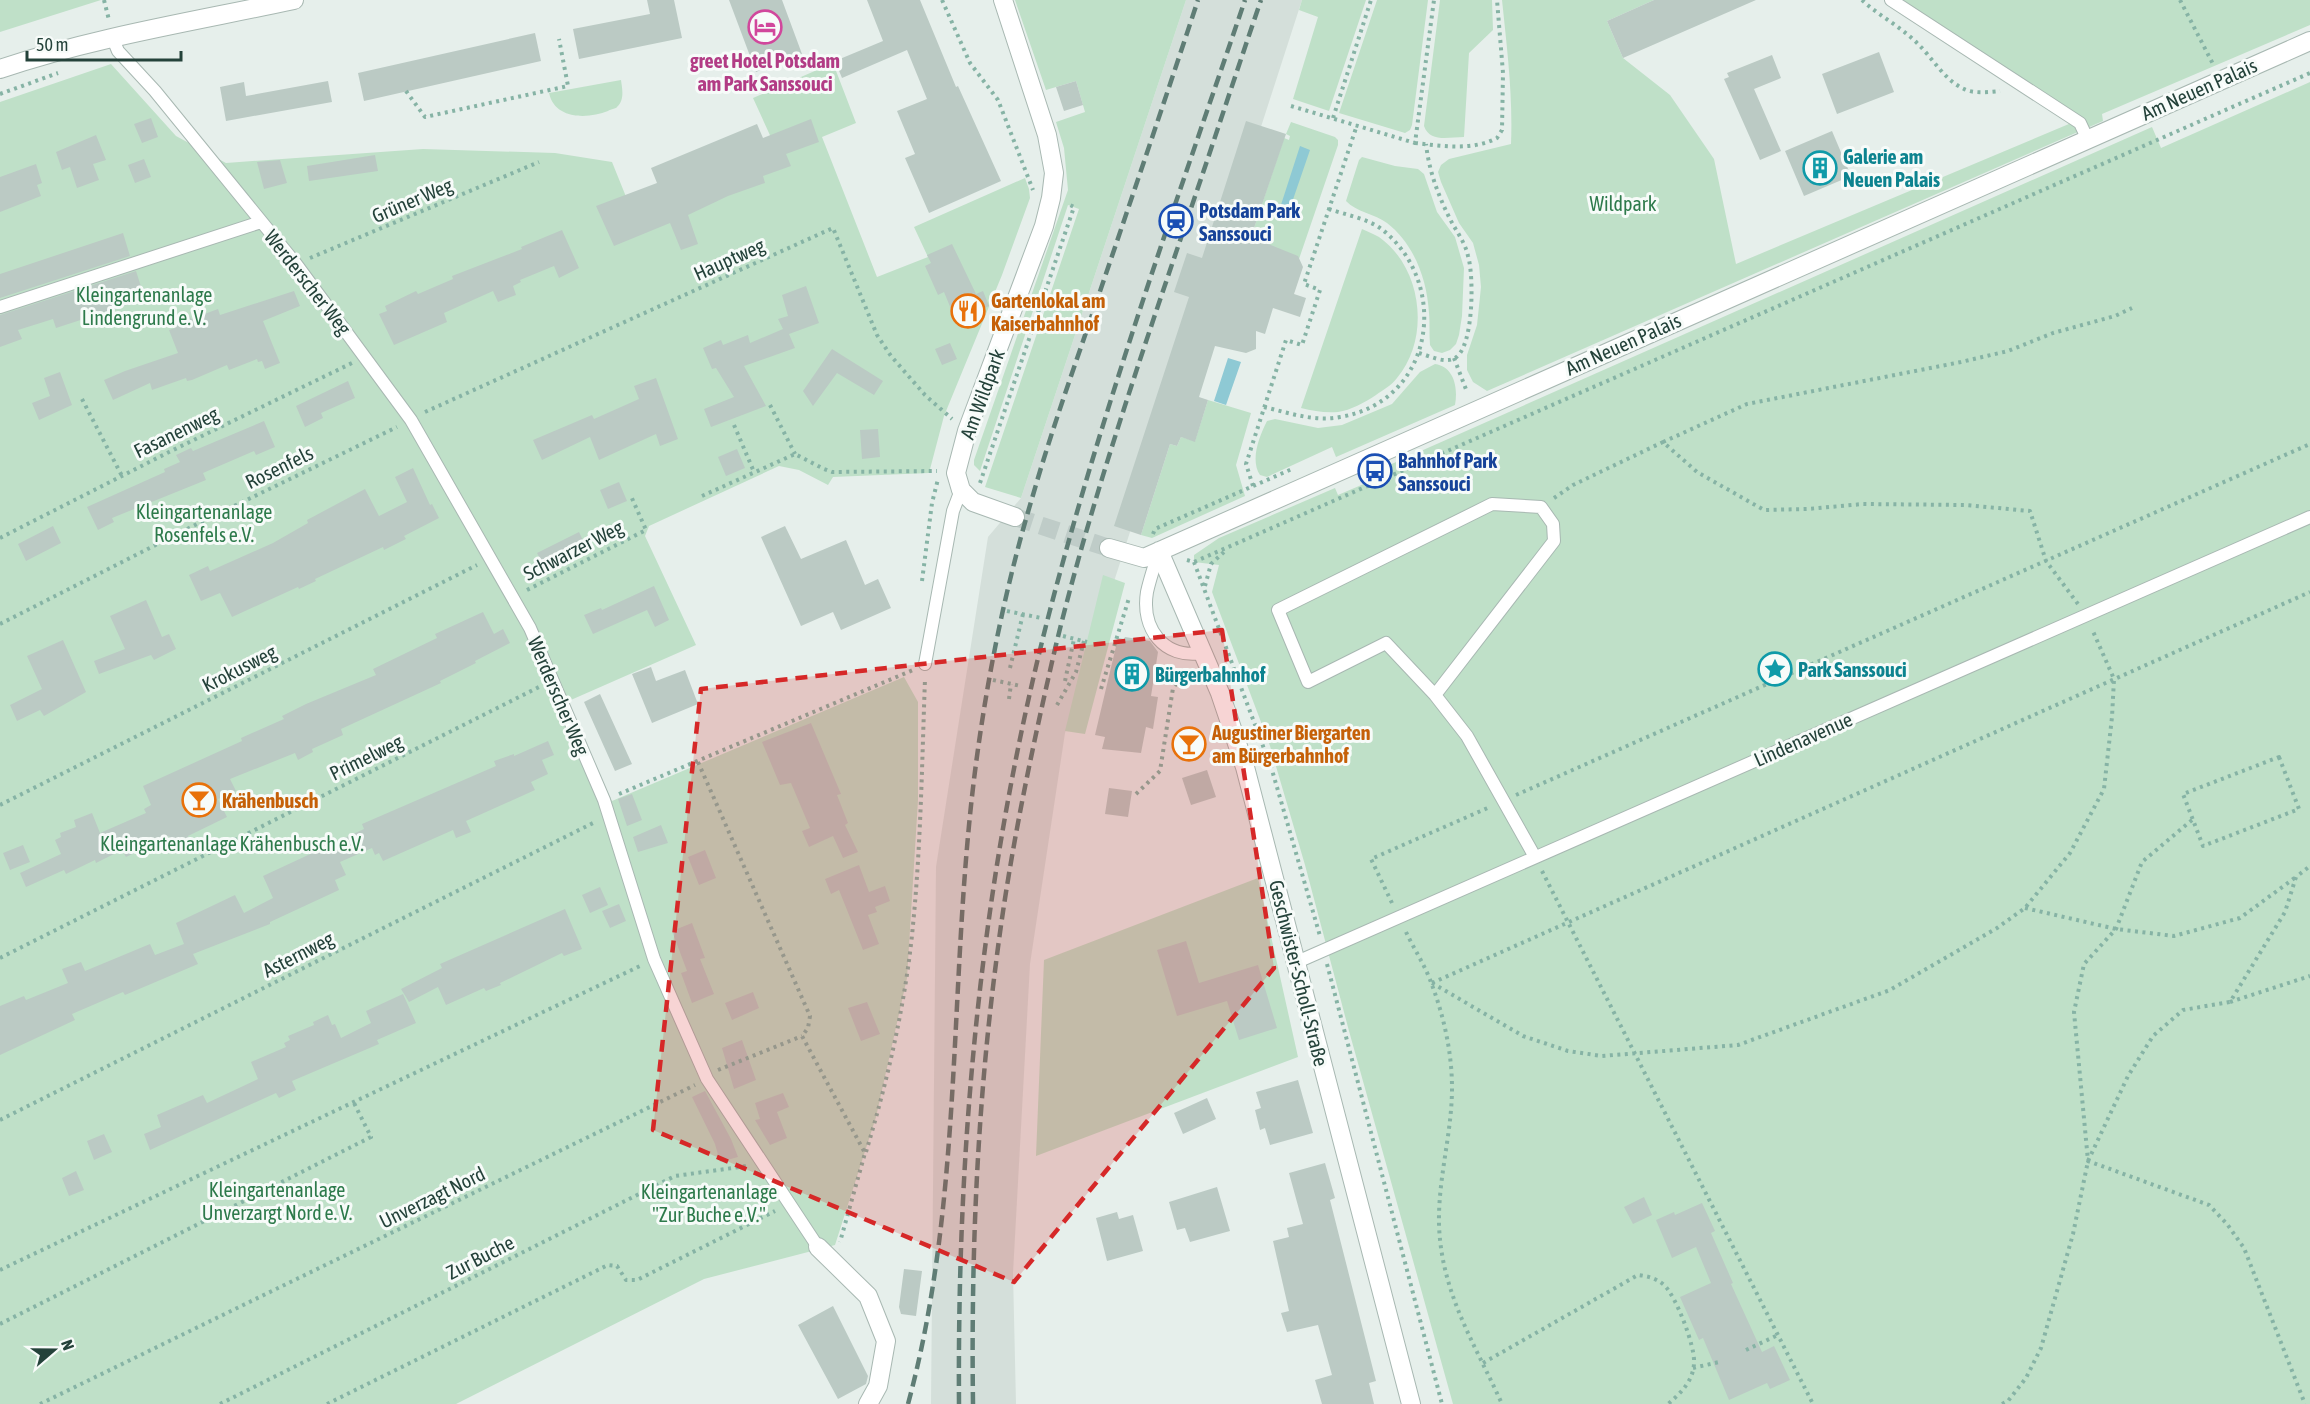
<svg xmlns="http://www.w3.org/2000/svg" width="2310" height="1404" viewBox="0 0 2310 1404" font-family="'Asap Condensed',sans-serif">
<rect width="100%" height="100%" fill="#e6efeb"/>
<path fill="#d4dfda" d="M1186,0H1302L1065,733L1030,964L1013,1273L1016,1404H931L936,867L988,537L1021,498Z"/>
<path fill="#bfe0c8" d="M0,0H101L0,32Z
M1015,0H1186L1021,498L985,487L1079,209L1068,205L980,471L974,465V460L1068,190L1064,148L1056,122L1085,112L1076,81L1046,90Z
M1302,0H1366L1329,111L1293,99L1318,17L1299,10Z
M1377,0H1428L1412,125L1410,130L1405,133L1339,113Z
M1440,0H1492L1493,30L1469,53L1464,137C1449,137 1430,143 1424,126Z
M1502,0H1654L1607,21L1623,58L1670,95L1714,159L1736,264L2076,121L1891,0H2310V25L2102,114L2103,121L1487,391L1473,382L1467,370V355L1477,325L1481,287L1479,265L1473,243L1459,223L1441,182L1438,172L1441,165L1449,159L1511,144C1513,96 1507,48 1502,0Z
M833,63L856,123L822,137L877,277L928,257L914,227L1025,178L1029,189L1030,198L1002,275L944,416L929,473L833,477L828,485L799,470L779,466L649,526L645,536L696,645L564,703L612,801L904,677L918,702V800L907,978L876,1117L835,1245L704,1279L456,1404H0V102L111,64L176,136L226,163L423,149L555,153L612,162L633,214L779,155L753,98Z
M621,80C622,88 625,100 617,107C617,108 609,110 608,111C588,119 555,120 549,93Z
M2310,82V1404H1453L1349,1031L1305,865L1270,746L1212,592L1219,565L1194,562V555L1219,538L1335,488L1338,495L1380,477L1378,470L2152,127L2161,148Z
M1291,122L1335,137L1338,140V145L1299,259L1270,246L1268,243L1251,237L1284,138L1289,140L1290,136L1286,134Z
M1362,157L1395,166L1418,169L1424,174L1437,212L1455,237L1464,268L1462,316L1459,335L1456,344L1450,350L1442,353L1434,351L1430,345C1429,334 1430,323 1429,313C1427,279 1414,244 1387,223C1375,214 1356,212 1346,201L1359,160Z
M1362,229C1368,232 1374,234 1379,237C1422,267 1431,338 1397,378C1392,385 1383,390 1376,395C1364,403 1351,410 1338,412C1325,413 1313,411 1301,408Z
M1435,364C1455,367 1458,389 1455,405L1336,457L1332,447L1267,477L1260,475C1250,460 1259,437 1267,421L1275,419L1318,428L1342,425L1392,404L1420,372Z
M1208,400L1251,413L1236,465L1245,496L1152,538L1141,535L1170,444L1177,446L1181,437L1195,441Z
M1103,575L1125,583L1085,734L1065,731Z
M1258,878L1298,1057L1036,1156L1044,960Z"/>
<path fill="#8ec9d4" d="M1300,146L1310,150L1287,217L1278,214Z
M1228,358L1241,362L1226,405L1214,401Z"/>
<path fill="#bbcac4" d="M647,0H674L682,38L579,59L573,29L650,14Z
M729,0H782L802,54L756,72Z
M867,0H920L956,87L958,86L1001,181L929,213L905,158L915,154L897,111L927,99L907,50L842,78L835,61L883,41Z
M1654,0H1756L1623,58L1607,21Z
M535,33L541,61L364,101L358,73Z
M1879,52L1894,92L1837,114L1822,74Z
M1772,55L1781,78L1754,89L1781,151L1760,160L1724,79L1729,77L1727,73Z
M328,81L332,102L226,121L220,87L244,82L246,96Z
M1076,81L1083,105L1064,111L1056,87Z
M151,118L158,137L142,143L134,124Z
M811,119L819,142L786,154L791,166L763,176L765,183L728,196L688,215L698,244L681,250L670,223L614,246L596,206L657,183L651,168L757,124L763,138Z
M1246,121L1286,134L1251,237L1298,256L1303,267L1294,294L1306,298L1300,317L1273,308L1265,334L1256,331V349L1246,353L1215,346L1199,397L1208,400L1195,442L1181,437L1177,446L1170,444L1141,535L1114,526L1189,297L1174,292L1187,253L1202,258Z
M1832,131L1851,176L1804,196L1785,151Z
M96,135L106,160L93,164L99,180L77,188L70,167L62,170L56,152Z
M375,155L378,171L309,181L307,166Z
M144,159L151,177L135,183L128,165Z
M280,160L287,183L264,189L257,162Z
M36,164L42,183L37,185L41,196L0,212V177Z
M562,230L579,268L559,278L554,266L520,280L521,282L513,286L516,295L498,302L493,291L444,313L447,322L394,345L379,314L387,311L385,306L416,291L418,294L453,279L452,276L522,249L521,247Z
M123,233L130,256L0,298V274Z
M952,244L976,294L983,291L989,306L982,309L985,314L958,326L944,292L938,295L925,266L931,263L927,255Z
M136,271L145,299L56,328L53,319L18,330L22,339L0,347V315Z
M806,286L819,323L789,334L795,348L744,366L766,406L711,427L704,409L734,397L716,368L712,369L703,348L721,340L723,345L748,335L750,343L783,329L778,319L788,316L782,295Z
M294,291L300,306L263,321L280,363L265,369L262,361L258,362L257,359L229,370L227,365L192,380L187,381L186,378L152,390L150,383L113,400L104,380L125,371L178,353L169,330L175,328L173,322L190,316L191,319L218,309L220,315Z
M950,343L957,359L942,365L935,349Z
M832,349L883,381L874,395L837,373L813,406L803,391Z
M60,372L72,405L39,420L32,403L50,396L44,378Z
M656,378L678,439L660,446L656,434L599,460L590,437L542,460L533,440L592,415L594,419L639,399L634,386Z
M348,381L355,398L321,413L323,418L305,427L296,406Z
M264,421L275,447L256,455L254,451L203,473L206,480L112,518L114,522L98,530L87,507L165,472L164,469L180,462L176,455L191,448L193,451Z
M878,429L880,457L862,459L860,430Z
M737,449L745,468L726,476L718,457Z
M413,468L430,505L432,504L439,518L404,536L406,539L384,550L383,547L315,579L316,581L299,589L298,587L232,617L220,593L201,601L189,575L208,566L210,571L273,543L308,523L307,520L365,489L379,516L407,502L395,477Z
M619,482L627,501L608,509L600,490Z
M53,526L61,543L26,561L18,544Z
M785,526L801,559L846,540L865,585L878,579L891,608L841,630L833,612L801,626L761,537Z
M579,532L588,551L547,572L537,553Z
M654,586L669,620L655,627L647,610L593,634L584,615L601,608L602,610Z
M146,600L162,637L169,634L176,649L154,660L151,655L99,674L94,661L125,649L110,616Z
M483,612L494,634L503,629L510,643L475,661L476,663L440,681L441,683L341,729L343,735L312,749L313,752L298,760L295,753L230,779L236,791L218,799L227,817L188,836L190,841L174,848L169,836L126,857L122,850L96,863L95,860L66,874L64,870L26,887L20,873L61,854L55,840L61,837L60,833L76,827L74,820L92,813L100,833L146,813L144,809L151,805L143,786L242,741L241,738L284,719L282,716L306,704L376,675L373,669L437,638L435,634Z
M1125,637L1150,641L1158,652L1151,696L1158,697L1153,729L1146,727L1141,753L1102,749L1105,737L1095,735L1118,638L1124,639Z
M63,640L86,692L44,716L40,710L17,721L10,705L42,689L27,656Z
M651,667L656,681L685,670L698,704L652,723L632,674Z
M600,694L632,764L615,771L584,702Z
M811,723L841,794L837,795L848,823L845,825L858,852L843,858L833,836L809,847L802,831L810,828L791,783L780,785L762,742Z
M548,741L554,755L542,760L548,774L531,782L535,790L466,821L471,832L456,838L453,830L383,861L379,853L375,855L372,848L340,862L346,875L335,880L339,890L270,922V924L193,954L198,964L125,995L123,992L72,1014L75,1020L0,1055V1006L24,996L26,1000L68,983L62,969L81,962L85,971L150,944L155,955L184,944L176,923L235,895L244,913L273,898L263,876L364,829L362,824L496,766L494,761L514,754V756Z
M1207,770L1216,797L1191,805L1182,778Z
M1109,788L1132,791L1128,817L1105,814Z
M632,794L642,820L627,826L618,799Z
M661,825L668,843L638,852L633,837Z
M23,845L30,862L10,870L3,853Z
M705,850L716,878L699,885L688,857Z
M859,865L869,892L885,886L890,901L875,907L877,912L868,915L879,944L863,950L839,890L831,894L825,879Z
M600,887L608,905L590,913L582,895Z
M619,904L626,921L610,928L602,911Z
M565,909L582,949L564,956L562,953L500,983L501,985L486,991L484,988L446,1005L438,987L409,1002L401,989L442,968L440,964Z
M692,923L705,958L700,959L714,994L692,1003L681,973L687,971L672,931Z
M1186,941L1199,983L1258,965L1277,1028L1239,1040L1227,1001L1177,1016L1157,950Z
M753,992L759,1008L732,1020L725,1003Z
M403,994L416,1023L377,1040L379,1044L292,1081L296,1090L279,1098L276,1093L150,1150L144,1134L161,1127L157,1115L203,1095L207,1103L258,1079L251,1062L286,1047L284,1043L290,1040L288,1036L314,1025L313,1022L328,1015L332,1025L335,1024L341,1038L371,1023L366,1011Z
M867,1002L880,1034L861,1041L848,1008Z
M742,1040L756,1080L734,1089L722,1048Z
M1298,1080L1313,1133L1270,1145L1265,1128L1260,1130L1255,1110L1261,1108L1256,1092Z
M705,1091L731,1139L738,1157L720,1162L715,1144L692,1097Z
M783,1093L789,1107L777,1112L787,1138L770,1145L755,1120L760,1119L755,1103Z
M1207,1098L1216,1119L1183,1134L1174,1113Z
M104,1134L112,1152L94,1160L87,1141Z
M1325,1163L1335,1198L1330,1200L1376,1381L1369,1383L1374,1404H1322L1315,1380L1332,1375L1318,1325L1287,1332L1281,1313L1289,1311L1273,1241L1289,1237L1287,1228L1303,1224L1289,1173Z
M76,1171L84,1190L69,1196L62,1178Z
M1217,1187L1230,1231L1190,1242L1185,1228L1177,1230L1169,1202Z
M1644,1197L1652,1215L1633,1224L1624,1207Z
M1702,1203L1715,1231L1711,1233L1733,1283L1731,1284L1762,1352L1774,1346L1790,1380L1770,1389L1767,1383L1729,1400L1703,1338L1699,1340L1680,1297L1711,1283L1696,1247L1672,1258L1656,1220L1674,1212L1675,1215Z
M1117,1212L1119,1219L1133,1215L1143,1251L1107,1261L1096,1218Z
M904,1269L922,1271L916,1316L901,1314L899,1307Z
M833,1306L868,1376L866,1384L838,1399L798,1325Z"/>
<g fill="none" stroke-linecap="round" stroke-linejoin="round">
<path stroke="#bfccc8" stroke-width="18" stroke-dasharray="18 9" stroke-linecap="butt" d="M1015,517L1109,548"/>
<g stroke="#a8b8b2" stroke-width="14">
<path id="service" d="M1891,0L2080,123L2087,138
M113,39L118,51L155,91L296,264L411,420L530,628L604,800L654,959L707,1079L818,1247
M0,307L261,222
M1159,551C1155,564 1150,578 1147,592C1141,629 1164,659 1202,653
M925,664L953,511L961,490
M1435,695L1554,541L1553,524L1541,507L1492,504L1278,610L1308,682L1386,643L1435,695L1467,736L1535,857
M1297,962L2310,517"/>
</g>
<g stroke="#a8b8b2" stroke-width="20">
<path id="minor" d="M818,1247L868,1296L886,1341L878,1386L868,1404"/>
</g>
<g stroke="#a8b8b2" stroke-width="20">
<path id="tertiary" d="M1003,0L1047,135L1054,173L1051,198L1044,226L967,431L956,473L961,490L973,502L1015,517
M0,69C95,37 196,21 294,0
M1109,548L1144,558L2310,41
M1159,551L1220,693L1245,767L1411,1404"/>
</g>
<path stroke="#86b3a5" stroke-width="4" stroke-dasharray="3 4.5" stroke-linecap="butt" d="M104,0L109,20
M942,0L970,63L998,100L1033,190
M1862,0C1879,16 1900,26 1917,43C1932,57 1944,80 1964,89C1974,94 1989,92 2000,91
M2180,0L2214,66
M406,91L425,117L568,86L559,39
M0,94L58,73
M1291,106L1415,143L1434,0
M1333,118L1371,0
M1415,143C1442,146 1472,151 1497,138L1502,130L1503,73L1497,0
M310,258L539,162
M1419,353C1430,356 1445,364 1455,358C1474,347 1474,275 1468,256C1465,242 1456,231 1450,219C1438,195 1429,171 1426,144
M1454,358L1467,392
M82,399L122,476
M770,405L795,454
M1264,407C1289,413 1315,422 1340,417C1433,402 1451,287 1384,231C1370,219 1346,215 1329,209
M425,412L833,228L877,335L891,356L925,395L952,419
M734,425L754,472
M980,483L1074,207L1068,204
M1253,486L1246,464L1286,340L1302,345L1320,290L1304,284L1357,125
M702,496L795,454L824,469L832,472L937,471
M1554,498L1573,485L1663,442
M1153,534L1155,529L1292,469
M0,538L169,452L352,363
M1187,560L1194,562L2310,73
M1194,562L1272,770L1320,936
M922,581L932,503L938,479
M1205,586L1211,564L1226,550
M527,590L646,530L631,496
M2078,604L2046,561L2030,511L1965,505L1863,504L1807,509L1764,510L1697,472L1663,442L1747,404L1961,362L2008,351L2053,333L2115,316L2132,308
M1007,611L1041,618
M0,624L191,527L397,427
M1063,636L1087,642
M1010,668L1023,614
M993,680L1021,686
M1065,681L1074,639
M1101,689L1129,598
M1009,699L1011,684
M1057,705L1076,672L1084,641
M2279,757L2299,809L2203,846L2183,794Z
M698,762L810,1016L808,1028L802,1036L865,1153L840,1242
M619,794L913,670
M1136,794L1160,771L1173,688L1187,670
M1516,795L2310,444
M0,805L477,565
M2192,820L2142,862L2116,929L2084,964L2074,1012L2088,1161L2209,1205L2227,1224L2244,1248L2305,1404
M1542,871L1813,1404
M1392,903L1371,859L1490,807
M2025,908L2116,929L2174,936L2240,918L2296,877
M1406,932C1414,949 1426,967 1432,985C1444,1017 1452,1053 1452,1088C1452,1133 1438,1178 1439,1224C1441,1293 1475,1344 1502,1404
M0,958L539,687
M1327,964L1442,1404
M1432,983L1523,1036L1568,1051L1602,1056L1738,1045L1890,990L1997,928L2025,908L2070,853L2104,789L2112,717L2114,679L2092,629
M1432,983L2310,592
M2230,1002L2310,976
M718,1070L802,1036
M0,1120L595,822
M866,1152C888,1079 906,1001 913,925C921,843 922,760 925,679
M0,1270L640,966
M0,1324L371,1137L354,1103
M1746,1350L1778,1335
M1483,1363L1638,1275C1647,1276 1656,1278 1664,1285C1676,1296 1695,1346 1694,1362C1694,1380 1681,1393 1668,1404
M1693,1368L1719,1362
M40,1404L695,1085
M220,1404L675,1176L747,1166
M327,1404L608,1265L617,1266L626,1280H637L775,1211
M2002,1404L2008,1401L2026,1378L2041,1348L2073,1234L2088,1161L2128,1076L2153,1036L2183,1010L2230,1002L2285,912L2296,877L2310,866"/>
<use href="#service" stroke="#fff" stroke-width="12"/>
<use href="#minor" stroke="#fff" stroke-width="18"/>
<use href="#tertiary" stroke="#fff" stroke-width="18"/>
<path stroke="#5f7d75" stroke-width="4.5" stroke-dasharray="12 6" stroke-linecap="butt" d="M908,1404C966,1190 947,967 978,749C990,663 1008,578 1033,495C1051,432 1073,371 1094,309C1129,206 1164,103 1198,0
M959,1404C957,1137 982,873 1049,614C1103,406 1176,203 1245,0
M973,1404C971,1257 977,1109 996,963C1009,857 1031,753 1055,649C1090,504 1139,362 1187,220C1212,147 1236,73 1261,0"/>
</g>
<path fill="#d62828" fill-opacity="0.2" stroke="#d62828" stroke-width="4.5" stroke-dasharray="12 8" stroke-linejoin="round" d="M1222,630L1274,968L1014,1282L653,1130L701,689Z"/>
<defs>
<g id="hotel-ring" transform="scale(1.725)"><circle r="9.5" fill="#f7fbf9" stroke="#d1479c" stroke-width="1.5"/><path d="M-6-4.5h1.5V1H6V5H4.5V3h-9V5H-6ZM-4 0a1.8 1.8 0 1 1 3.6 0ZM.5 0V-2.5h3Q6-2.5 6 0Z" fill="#d1479c"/></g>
<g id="building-ring" transform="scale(1.725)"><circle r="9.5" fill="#f7fbf9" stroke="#0f9aa8" stroke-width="1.5"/><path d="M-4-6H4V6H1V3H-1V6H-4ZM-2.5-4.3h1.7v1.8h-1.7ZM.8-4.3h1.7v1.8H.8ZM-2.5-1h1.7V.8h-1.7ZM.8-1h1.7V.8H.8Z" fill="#0f9aa8"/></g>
<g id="station-ring" transform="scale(1.725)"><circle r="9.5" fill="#f7fbf9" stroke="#1a4fb4" stroke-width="1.5"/><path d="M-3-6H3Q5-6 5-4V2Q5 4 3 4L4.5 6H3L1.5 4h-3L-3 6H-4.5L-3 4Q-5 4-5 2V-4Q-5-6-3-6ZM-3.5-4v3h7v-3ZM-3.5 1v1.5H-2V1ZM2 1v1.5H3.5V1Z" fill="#1a4fb4"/></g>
<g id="restaurant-ring" transform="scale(1.725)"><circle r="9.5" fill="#f7fbf9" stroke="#e8710a" stroke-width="1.5"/><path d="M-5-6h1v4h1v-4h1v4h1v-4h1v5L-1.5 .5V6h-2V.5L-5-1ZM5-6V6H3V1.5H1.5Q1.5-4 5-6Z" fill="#e8710a"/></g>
<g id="bus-ring" transform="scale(1.725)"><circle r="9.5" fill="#f7fbf9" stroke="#1a4fb4" stroke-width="1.5"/><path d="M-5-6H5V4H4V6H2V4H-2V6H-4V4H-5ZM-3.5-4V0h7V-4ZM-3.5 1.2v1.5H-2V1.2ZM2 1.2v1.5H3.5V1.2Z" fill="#1a4fb4"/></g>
<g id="sight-ring" transform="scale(1.725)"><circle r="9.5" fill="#f7fbf9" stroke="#0f9aa8" stroke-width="1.5"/><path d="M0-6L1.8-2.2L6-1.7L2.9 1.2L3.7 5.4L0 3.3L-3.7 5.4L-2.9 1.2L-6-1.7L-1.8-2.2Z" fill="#0f9aa8"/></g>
<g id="bar-ring" transform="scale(1.725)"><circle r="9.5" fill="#f7fbf9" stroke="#e8710a" stroke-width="1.5"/><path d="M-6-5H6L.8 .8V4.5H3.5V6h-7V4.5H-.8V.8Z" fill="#e8710a"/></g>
</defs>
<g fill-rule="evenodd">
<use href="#hotel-ring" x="765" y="27"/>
<use href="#building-ring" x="1820" y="168"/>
<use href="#station-ring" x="1176" y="221"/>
<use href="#restaurant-ring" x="968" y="311"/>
<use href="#bus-ring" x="1375" y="471"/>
<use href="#sight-ring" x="1775" y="669"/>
<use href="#building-ring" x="1132" y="674"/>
<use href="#bar-ring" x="1189" y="744"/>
<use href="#bar-ring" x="199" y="800"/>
</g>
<g text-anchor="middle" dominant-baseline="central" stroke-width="6" stroke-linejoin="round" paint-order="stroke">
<g font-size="20" font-weight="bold" fill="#b23c85" stroke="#f7fbf9">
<text x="765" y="60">greet Hotel Potsdam<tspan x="765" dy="23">am Park Sanssouci</tspan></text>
</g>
<g font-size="20" fill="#24423a" stroke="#f7fbf9">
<text transform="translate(2199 89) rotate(-24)">Am Neuen Palais</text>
<text transform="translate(412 200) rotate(-23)">Grüner Weg</text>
<text transform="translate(729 259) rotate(-24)">Hauptweg</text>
<text transform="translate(308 282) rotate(52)">Werderscher Weg</text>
<text transform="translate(1623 344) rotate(-24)">Am Neuen Palais</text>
<text transform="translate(982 394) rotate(-70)">Am Wildpark</text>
<text transform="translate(176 432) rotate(-26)">Fasanenweg</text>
<text transform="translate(279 467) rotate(-26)">Rosenfels</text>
<text transform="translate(573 550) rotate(-27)">Schwarzer Weg</text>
<text transform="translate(239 668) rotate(-27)">Krokusweg</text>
<text transform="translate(559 696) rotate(67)">Werderscher Weg</text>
<text transform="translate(1803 739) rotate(-24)">Lindenavenue</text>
<text transform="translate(366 757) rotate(-26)">Primelweg</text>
<text transform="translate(298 954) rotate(-27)">Asternweg</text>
<text transform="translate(1299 973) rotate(76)">Geschwister-Scholl-Straße</text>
<text transform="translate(432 1197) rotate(-26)">Unverzagt Nord</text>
<text transform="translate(480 1257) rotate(-27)">Zur Buche</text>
</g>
<g font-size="20" font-weight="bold" fill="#0d838f" stroke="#f7fbf9" text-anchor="start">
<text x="1843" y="156">Galerie am<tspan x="1843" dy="23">Neuen Palais</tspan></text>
<text x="1798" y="669">Park Sanssouci</text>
<text x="1155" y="674">Bürgerbahnhof</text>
</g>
<g font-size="20" fill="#2d7a4b" stroke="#f7fbf9">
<text x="1623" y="203">Wildpark</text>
<text x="144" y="294">Kleingartenanlage<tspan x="144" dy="23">Lindengrund e. V.</tspan></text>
<text x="204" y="511">Kleingartenanlage<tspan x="204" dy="23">Rosenfels e.V.</tspan></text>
<text x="232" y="843">Kleingartenanlage Krähenbusch e.V.</text>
<text x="277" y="1189">Kleingartenanlage<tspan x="277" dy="23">Unverzargt Nord e. V.</tspan></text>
<text x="709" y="1191">Kleingartenanlage<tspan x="709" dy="23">"Zur Buche e.V."</tspan></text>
</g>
<g font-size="20" font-weight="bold" fill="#164399" stroke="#f7fbf9" text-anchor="start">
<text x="1199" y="210">Potsdam Park<tspan x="1199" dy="23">Sanssouci</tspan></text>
<text x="1398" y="460">Bahnhof Park<tspan x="1398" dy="23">Sanssouci</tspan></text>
</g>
<g font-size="20" font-weight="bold" fill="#c56008" stroke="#f7fbf9" text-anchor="start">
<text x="991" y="300">Gartenlokal am<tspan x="991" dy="23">Kaiserbahnhof</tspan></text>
<text x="1212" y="732">Augustiner Biergarten<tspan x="1212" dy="23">am Bürgerbahnhof</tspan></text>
<text x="222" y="800">Krähenbusch</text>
</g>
</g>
<g transform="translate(54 1350) rotate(70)" stroke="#f7fbf9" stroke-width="4.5" paint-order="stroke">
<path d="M0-4.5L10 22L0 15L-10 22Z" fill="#24423a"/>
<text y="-9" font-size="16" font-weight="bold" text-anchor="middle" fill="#24423a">N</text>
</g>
<path d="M27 51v9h154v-9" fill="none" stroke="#24423a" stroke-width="3"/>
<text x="36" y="51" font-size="18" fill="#24423a" stroke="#f7fbf9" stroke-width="4.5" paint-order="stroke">50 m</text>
</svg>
